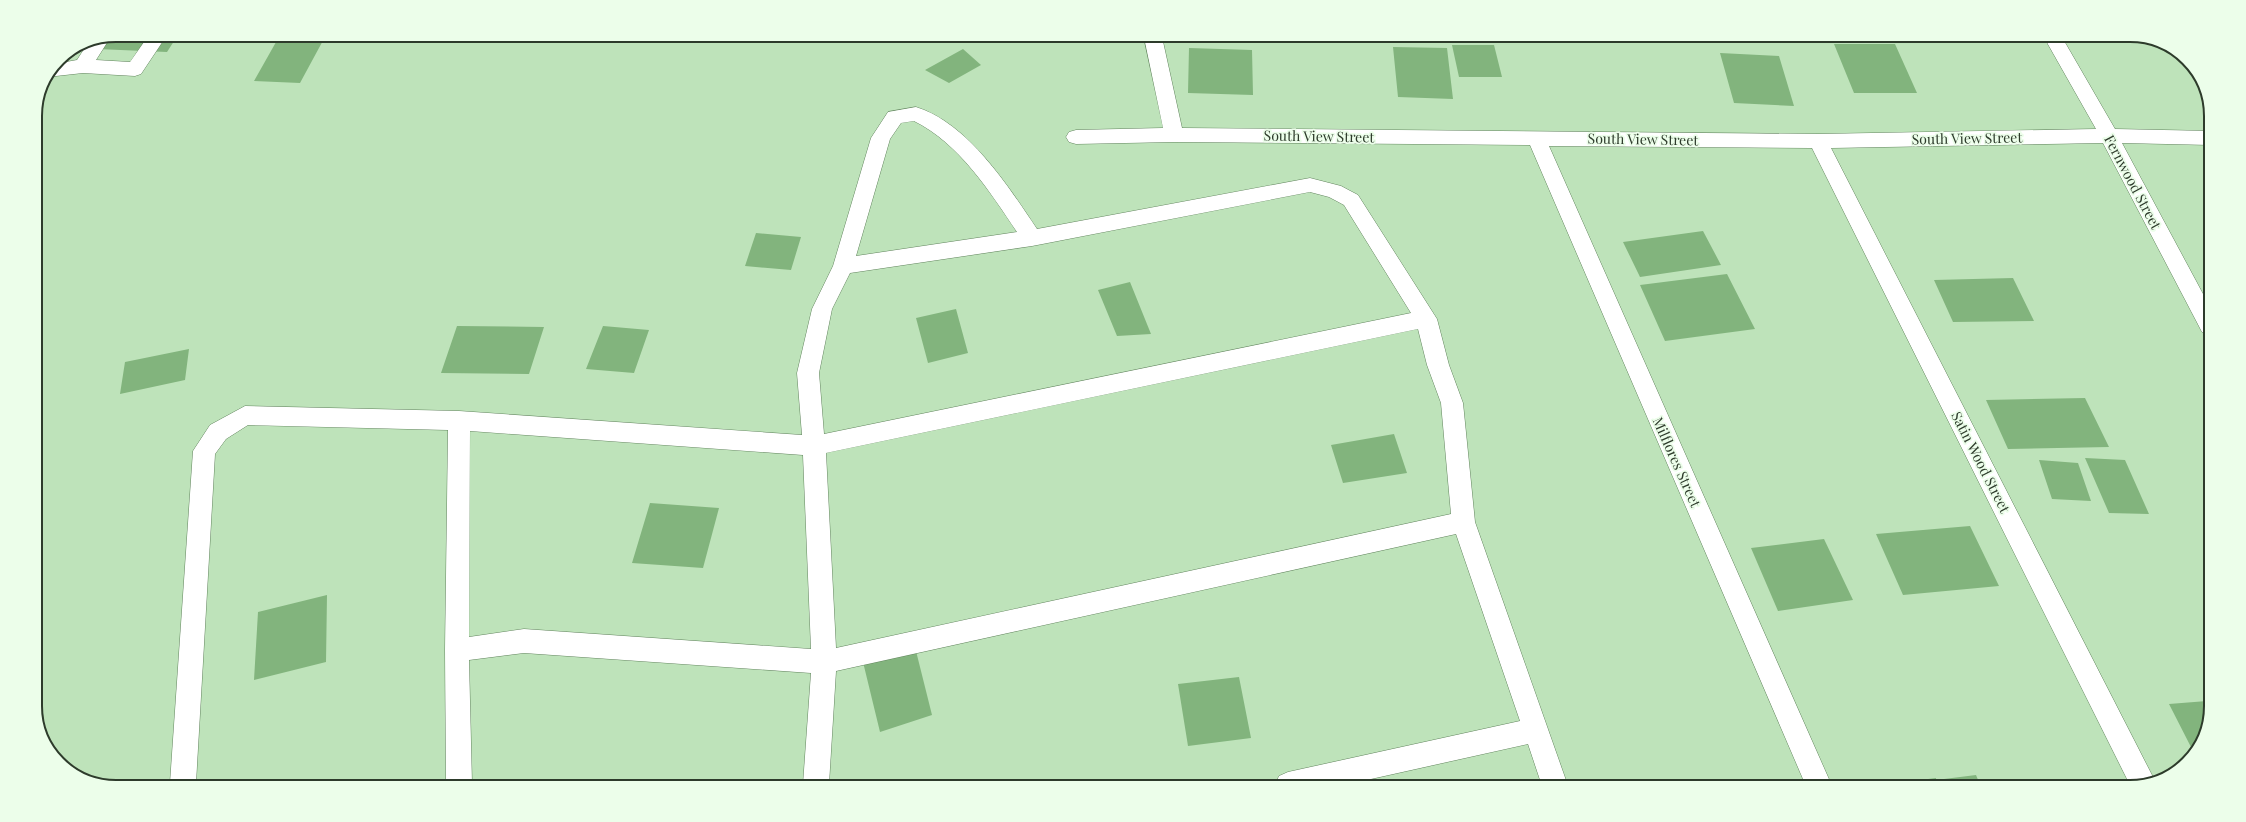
<svg xmlns="http://www.w3.org/2000/svg" width="2246" height="822" viewBox="0 0 2246 822" font-family="'Playfair Display',serif">
<rect width="100%" height="100%" fill="#bee3ba"/>
<path fill="#82b47d" d="M116,35H178L167,52L74,48L85,41Z
M280,35H326L300,83L254,81Z
M1186,37H1260V40L1186,39Z
M1450,38H1508V40L1451,39Z
M1834,44H1895L1917,93H1854Z
M1452,45H1494L1502,77H1459Z
M1393,47L1447,48L1453,99L1398,97Z
M1189,48L1252,50L1253,95L1188,93Z
M963,49L981,65L949,83L925,70Z
M1720,53L1779,56L1794,106L1734,103Z
M1703,231L1721,265L1640,277L1623,242Z
M756,233L801,237L791,270L745,266Z
M1727,274L1755,329L1665,341L1640,285Z
M2013,278L2034,321L1953,322L1934,280Z
M1130,282L1151,334L1117,336L1098,290Z
M956,309L968,353L928,363L916,318Z
M457,326L544,327L529,374L441,373Z
M603,326L649,330L634,373L586,369Z
M189,349L185,380L120,394L125,362Z
M2085,398L2109,447L2008,449L1986,400Z
M1394,434L1407,473L1343,483L1331,445Z
M2085,458L2125,460L2149,514L2109,513Z
M2039,460L2078,463L2091,501L2052,499Z
M650,503L719,508L703,568L632,563Z
M1970,526L1999,586L1903,595L1876,534Z
M1824,539L1853,600L1778,611L1751,548Z
M327,595L326,662L254,680L258,612Z
M915,647L932,715L880,732L863,662Z
M1239,677L1251,738L1188,746L1178,684Z
M2207,701V732L2193,751L2169,704Z
M1976,775L1981,787L1873,786L1936,778V780Z
M131,779L130,783H115L114,782Z"/>
<g fill="none" stroke-linecap="round" stroke-linejoin="round">
<g stroke="#62845e" stroke-width="1">
<path id="minor" d="M149,35H167L141,74L135,76L83,73L47,77L55,64L77,60L90,40L109,36L110,38L96,60L130,62Z
M1144,37H1162L1182,128L1818,134L2096,129L2045,39H2063L2115,129L2211,131V145L2122,143L2210,307L2209,335L2202,332L2103,143L1831,148L2154,779L2131,787L1812,148L1549,146L1832,786H1806L1530,145L1174,142L1076,144L1069,142L1066,137L1069,132L1076,130L1163,128Z
M916,107C968,123 1008,186 1037,229L1310,178L1341,186L1358,195L1437,319L1449,365L1463,403L1475,522L1568,786H1542L1528,744L1344,785H1275L1279,776L1288,772L1520,721L1456,534L836,671L829,784H803L811,673L524,653L469,660L472,784H446L445,650L448,430L248,425L226,439L215,454L196,783H170L193,451L210,425L245,406L459,411L802,435L797,373L812,309L833,266L871,138L888,112ZM914,121C959,143 990,192 1017,232L856,256L890,139L901,123ZM1310,192L1329,197L1344,205L1411,313L824,434L819,373L832,309L850,273L1032,246ZM1418,329L1427,365L1441,403L1451,514L836,648L826,453ZM470,431L803,455L811,649L524,629L469,637Z"/>
</g>
<use href="#minor" fill="#fff" fill-rule="evenodd"/>
</g>
<g text-anchor="middle" dominant-baseline="central" stroke-width="3.5" stroke-linejoin="round" paint-order="stroke">
<g font-size="14" fill="#2d3b2b" stroke="#ecfeea">
<text transform="translate(1319 136) rotate(1)">South View Street</text>
<text transform="translate(1967 138) rotate(-1)">South View Street</text>
<text transform="translate(1643 139) rotate(1)">South View Street</text>
<text transform="translate(2133 182) rotate(62)">Fernwood Street</text>
<text transform="translate(1677 462) rotate(66)">Milflores Street</text>
<text transform="translate(1981 462) rotate(63)">Satin Wood Street</text>
</g>
</g>
<path d="M0 0H2246V822H0ZM116 42H2130A74 74 0 0 1 2204 116V706A74 74 0 0 1 2130 780H116A74 74 0 0 1 42 706V116A74 74 0 0 1 116 42Z" fill="#ecfeea" fill-rule="evenodd"/>
<path fill="none" stroke="#2d3b2b" stroke-width="2" d="M116 42H2130A74 74 0 0 1 2204 116V706A74 74 0 0 1 2130 780H116A74 74 0 0 1 42 706V116A74 74 0 0 1 116 42Z"/>
</svg>
